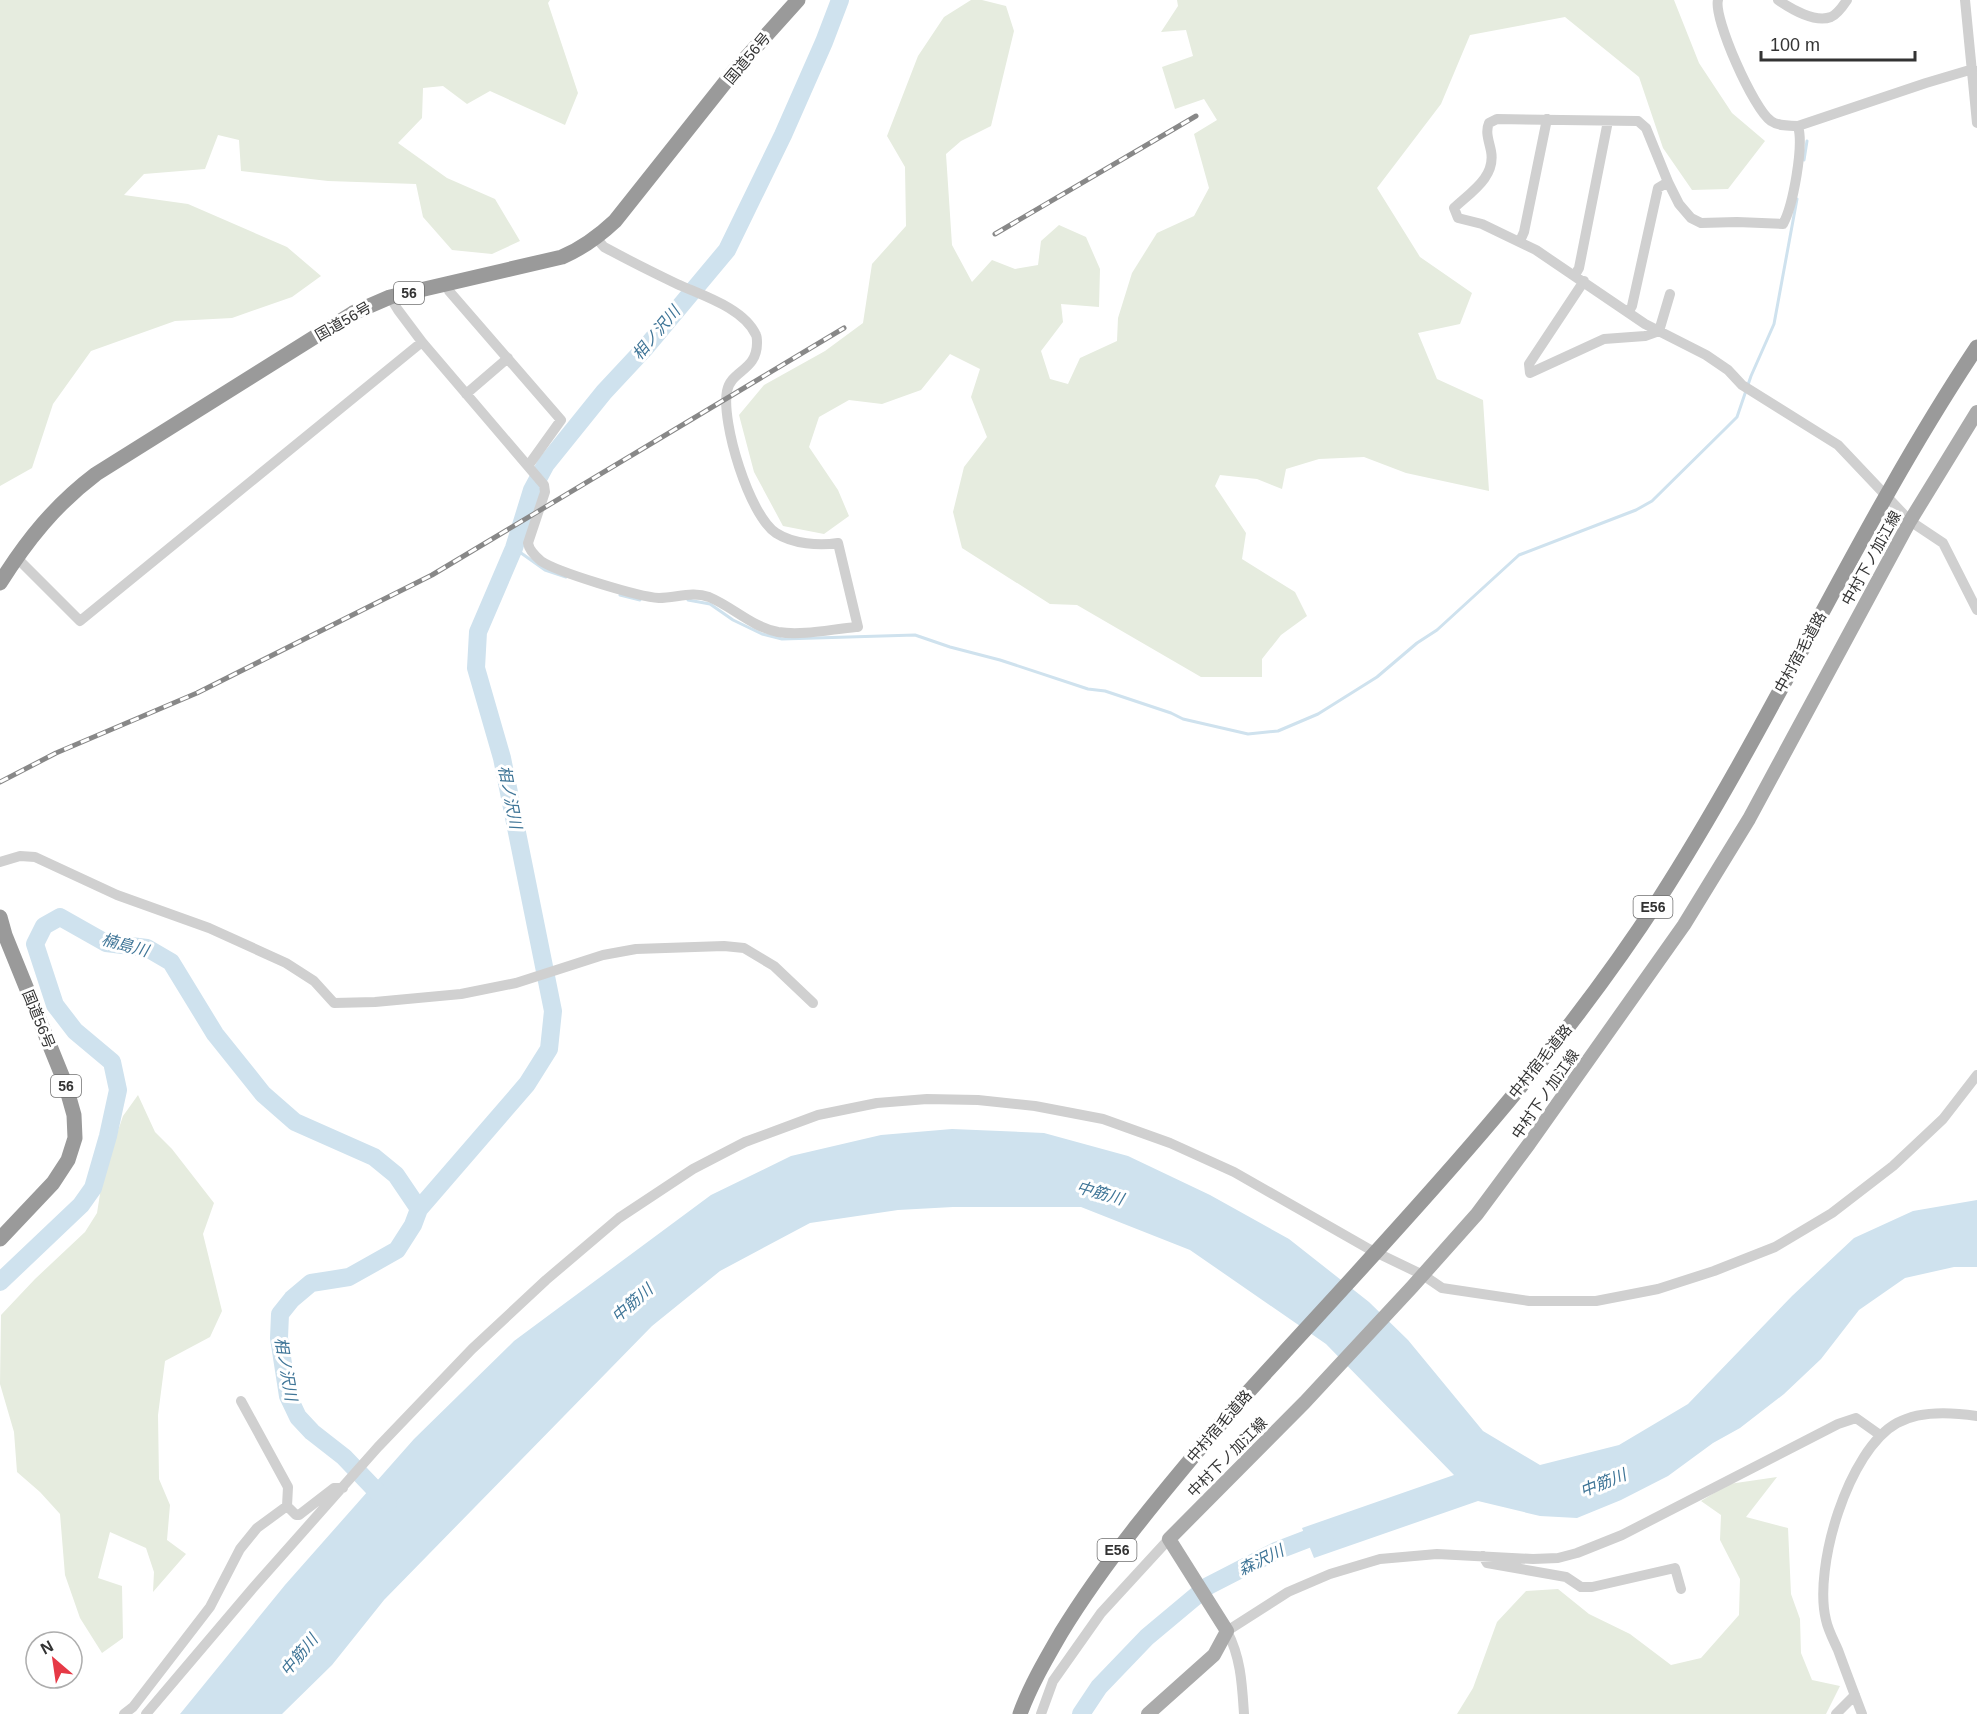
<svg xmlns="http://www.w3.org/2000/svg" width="1977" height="1714" viewBox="0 0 1977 1714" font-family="Helvetica,'Noto Sans JP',sans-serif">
<rect width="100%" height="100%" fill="#fff"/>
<path fill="#e6ecdf" d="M0,0H550L548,3L578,93L565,125L490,91L467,104L443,86L423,88L422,118L398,143L447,178L495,199L520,241L492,254L452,250L423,217L416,184L328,181L241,171L239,140L218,135L205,169L144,174L124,195L188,204L287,247L321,276L292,297L232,318L175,321L91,351L53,404L32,468L0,486Z
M971,0H982L1006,6L1014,31L991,126L961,141L946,154L952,245L972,282L992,260L1015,269L1038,265L1041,241L1059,225L1086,237L1100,269L1099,307L1061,304L1063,322L1041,351L1050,379L1068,384L1080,358L1117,341L1118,318L1132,273L1157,233L1194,216L1209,188L1194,134L1217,120L1204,99L1175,109L1162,67L1193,56L1186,30L1161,32L1178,6L1177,0H1674L1699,63L1732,113L1765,141L1728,189L1692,190L1663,148L1639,77L1565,17L1470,35L1441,104L1377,188L1420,257L1472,293L1460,324L1418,333L1437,379L1483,400L1489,491L1406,473L1364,457L1319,459L1286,469L1282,489L1257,479L1220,475L1215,486L1246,533L1242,559L1295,592L1307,616L1281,635L1262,659V677H1201L1077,605L1050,604L962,548L953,512L964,467L987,437L971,397L980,369L950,354L921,390L882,404L849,400L819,417L809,447L838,490L849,516L824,534L783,526L754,472L739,415L764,385L825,351L863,323L872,264L906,226L905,167L887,136L918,56L944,17Z
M138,1095L155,1132L172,1149L214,1203L203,1234L222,1311L210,1337L165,1361L158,1415L159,1479L170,1505L167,1540L186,1554L153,1592L154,1572L146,1548L110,1532L98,1578L122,1586L123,1638L102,1653L80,1618L65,1575L60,1514L40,1492L17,1472L14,1432L0,1384L1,1315L35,1279L85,1232L97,1213L103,1175L123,1116Z
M1777,1477L1746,1517L1788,1528L1791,1594L1800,1619L1801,1653L1812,1680L1840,1686L1826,1714H1457L1473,1688L1497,1622L1526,1591L1558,1589L1589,1614L1630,1634L1671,1665L1701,1658L1739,1615L1740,1579L1720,1540L1721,1515L1701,1501L1729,1484Z"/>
<path fill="#cfe2ee" d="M952,1129L1044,1133L1128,1156L1210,1195L1289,1239L1369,1302L1408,1340L1483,1431L1540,1465L1619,1445L1688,1404L1792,1296L1854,1238L1913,1211L1977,1200V1267H1954L1905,1278L1859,1310L1821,1359L1784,1394L1740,1428L1713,1443L1668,1476L1621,1500L1577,1518L1540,1516L1478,1501L1314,1558L1302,1528L1454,1475L1326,1344L1190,1250L1081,1207H953L898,1210L810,1223L720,1271L652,1326L384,1600L332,1665L282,1714H180L285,1585L414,1439L514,1341L711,1195L791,1156L881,1135Z"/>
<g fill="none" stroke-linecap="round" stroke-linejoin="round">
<path stroke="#cfe2ee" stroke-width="3" d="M1804,160L1807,141
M514,548L545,570L566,577
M620,595L640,600
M688,600L710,604L733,620L762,634L782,639L915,635L950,647L1000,660L1088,689L1105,691L1171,713L1183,719L1248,734L1278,731L1318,714L1377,677L1417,643L1437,630L1519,555L1636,510L1652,501L1726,428L1737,417L1751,376L1774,324L1797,199"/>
<path stroke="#cfe2ee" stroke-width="18" d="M0,1282L81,1205L93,1188L108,1136L118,1090L112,1062L75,1031L55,1005L35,944L44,926L60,917L106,943L147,948L171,962L215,1034L263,1094L295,1122L374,1157L396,1175L419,1209
M388,1503L344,1457L312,1432L298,1417L288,1396L279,1338L280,1314L292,1299L311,1283L349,1277L397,1250L413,1225L419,1209L527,1084L549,1049L553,1011L502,758L476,668L478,632L514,548L532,490L546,464L604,392L646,347L727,250L783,135L824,42L840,0
M1081,1714L1099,1687L1147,1637L1208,1586L1276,1551L1328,1531"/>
<path stroke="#d0d0d0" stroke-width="10" d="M1718,0C1713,18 1754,110 1771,121C1778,126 1789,126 1798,126L1926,83L1973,69
M1778,0C1791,9 1815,23 1831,17C1838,14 1843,6 1847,0
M1965,0L1977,123
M1668,182L1646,128L1638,121L1497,119L1489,123C1485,132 1489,141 1491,151C1496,177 1471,192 1454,208L1458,218L1482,224L1536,250L1645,324L1706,355L1728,370L1742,385L1838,445L1910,521L1943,543L1977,610
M597,239L604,247C628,260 652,272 677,284C701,295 744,308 756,335C757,337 757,340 757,343C757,371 731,370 727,391C721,422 749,515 776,533C793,544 819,546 838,543L858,627
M1520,241L1524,232L1547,119
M1575,275L1579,268L1608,121
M1584,281L1529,364L1530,373L1604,339L1645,336L1659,331L1670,294
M448,284L449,291L561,420L528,466
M390,297L398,310L422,342L544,485L545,492L528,543C529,550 535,556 541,561C557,572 639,597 659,598C676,598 692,591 709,597C733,607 752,627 778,632C803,636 832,629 856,627
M1629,311L1632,306L1658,188L1668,182L1679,204L1691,218L1701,223L1737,222L1783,224C1793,206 1804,146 1798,126
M466,394L508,358
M16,557L80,621L422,342
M0,862L20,856L35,857L117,895L209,928L286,963L314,981L334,1003L375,1002L461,994L516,983L603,955L636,949L724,946L744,948L774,966L813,1003
M241,1401L288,1487L287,1506L296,1515H299L334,1488H343
M1483,1556L1487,1563L1566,1577L1581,1587H1592L1675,1568L1681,1589
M124,1714L133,1707L210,1607L240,1549L257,1528L287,1506
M146,1714L253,1588L378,1447L472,1349L546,1280L619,1218L693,1169L745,1142L818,1115L877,1103L927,1099L978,1100L1035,1106L1103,1119L1170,1143L1234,1172L1369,1249L1423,1275L1442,1288L1529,1301H1596L1658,1289L1714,1271L1775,1247L1832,1213L1893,1166L1943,1119L1977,1075
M1041,1714L1053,1681L1101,1613L1169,1539
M1244,1714C1242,1684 1241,1658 1227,1631L1288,1592L1330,1574L1380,1559L1437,1554L1533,1559L1558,1558L1577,1553L1622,1535L1838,1424L1856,1418L1880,1435
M1836,1714L1855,1695
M1862,1714C1854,1693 1846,1672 1838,1650C1834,1641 1828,1630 1826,1620C1813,1568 1848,1450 1897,1423C1920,1410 1951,1412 1977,1416"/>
<path stroke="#ababab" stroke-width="14" d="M1148,1714L1214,1655L1227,1631L1169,1539L1305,1402L1412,1287L1477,1214L1529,1144L1684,925L1749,819L1910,521L1977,412"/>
<path stroke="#9a9a9a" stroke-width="15" d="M0,583C27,540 55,505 96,474L353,313L390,297L562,257C583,248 598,237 615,221L735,70L798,0
M0,917L5,935L65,1083L74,1115L75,1138L68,1160L53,1183L0,1239
M1020,1714C1030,1686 1046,1659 1061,1633C1112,1550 1176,1477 1239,1402"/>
<g stroke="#888" stroke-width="5">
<path id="rail" d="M995,234L1196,116
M0,782L56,753L197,693L432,575L844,328"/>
</g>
<use href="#rail" stroke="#fff" stroke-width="3" stroke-dasharray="9" stroke-linecap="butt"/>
<path stroke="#9a9a9a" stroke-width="15" d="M1239,1402C1385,1241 1540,1083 1659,899C1774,720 1859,524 1977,347"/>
</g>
<g text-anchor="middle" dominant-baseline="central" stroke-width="6" stroke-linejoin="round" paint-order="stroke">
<g fill="#fff" stroke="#707070" stroke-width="1.5">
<rect x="394" y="282" width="30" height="22" rx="4.5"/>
<rect x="1633.5" y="896" width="39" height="22" rx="4.5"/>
<rect x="51" y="1075" width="30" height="22" rx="4.5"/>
<rect x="1097.5" y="1539" width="39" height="22" rx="4.5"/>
</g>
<g font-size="14" font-weight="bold" fill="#333">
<text x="409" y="293">56</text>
<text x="1653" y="907">E56</text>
<text x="66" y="1086">56</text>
<text x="1117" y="1550">E56</text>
</g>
<g font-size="15" fill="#333" stroke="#fff">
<text transform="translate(747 58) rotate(-50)">国道56号</text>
<text transform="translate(343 321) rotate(-30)">国道56号</text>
<text transform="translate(1871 558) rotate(-61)">中村下ノ加江線</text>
<text transform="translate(1800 652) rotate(-61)">中村宿毛道路</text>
<text transform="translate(39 1019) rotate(68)">国道56号</text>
<text transform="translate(1540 1061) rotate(-51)">中村宿毛道路</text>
<text transform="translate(1545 1094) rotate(-55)">中村下ノ加江線</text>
<text transform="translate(1219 1426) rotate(-49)">中村宿毛道路</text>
<text transform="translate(1227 1457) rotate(-45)">中村下ノ加江線</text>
</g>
<g font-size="16" font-style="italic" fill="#3f7597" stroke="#fff">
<text transform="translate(656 333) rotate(-50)">相ノ沢川</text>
<text transform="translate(510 797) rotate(79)">相ノ沢川</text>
<text transform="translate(125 945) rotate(15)">楠島川</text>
<text transform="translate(1100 1193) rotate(16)">中筋川</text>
<text transform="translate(632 1303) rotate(-41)">中筋川</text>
<text transform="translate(286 1369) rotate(80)">相ノ沢川</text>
<text transform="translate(1603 1483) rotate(-22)">中筋川</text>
<text transform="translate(1261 1560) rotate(-26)">森沢川</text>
<text transform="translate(299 1655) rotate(-50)">中筋川</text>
</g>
</g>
<g transform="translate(54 1660) rotate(331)"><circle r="28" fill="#ffffff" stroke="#adadad" stroke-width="1.5"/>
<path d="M0-4.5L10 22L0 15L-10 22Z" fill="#e63946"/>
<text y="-9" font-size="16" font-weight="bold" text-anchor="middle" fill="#333333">N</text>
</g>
<path d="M1761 51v9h154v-9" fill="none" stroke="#333333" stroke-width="3"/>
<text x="1770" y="51" font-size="18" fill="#333333" stroke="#ffffff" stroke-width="4.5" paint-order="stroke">100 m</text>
</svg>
